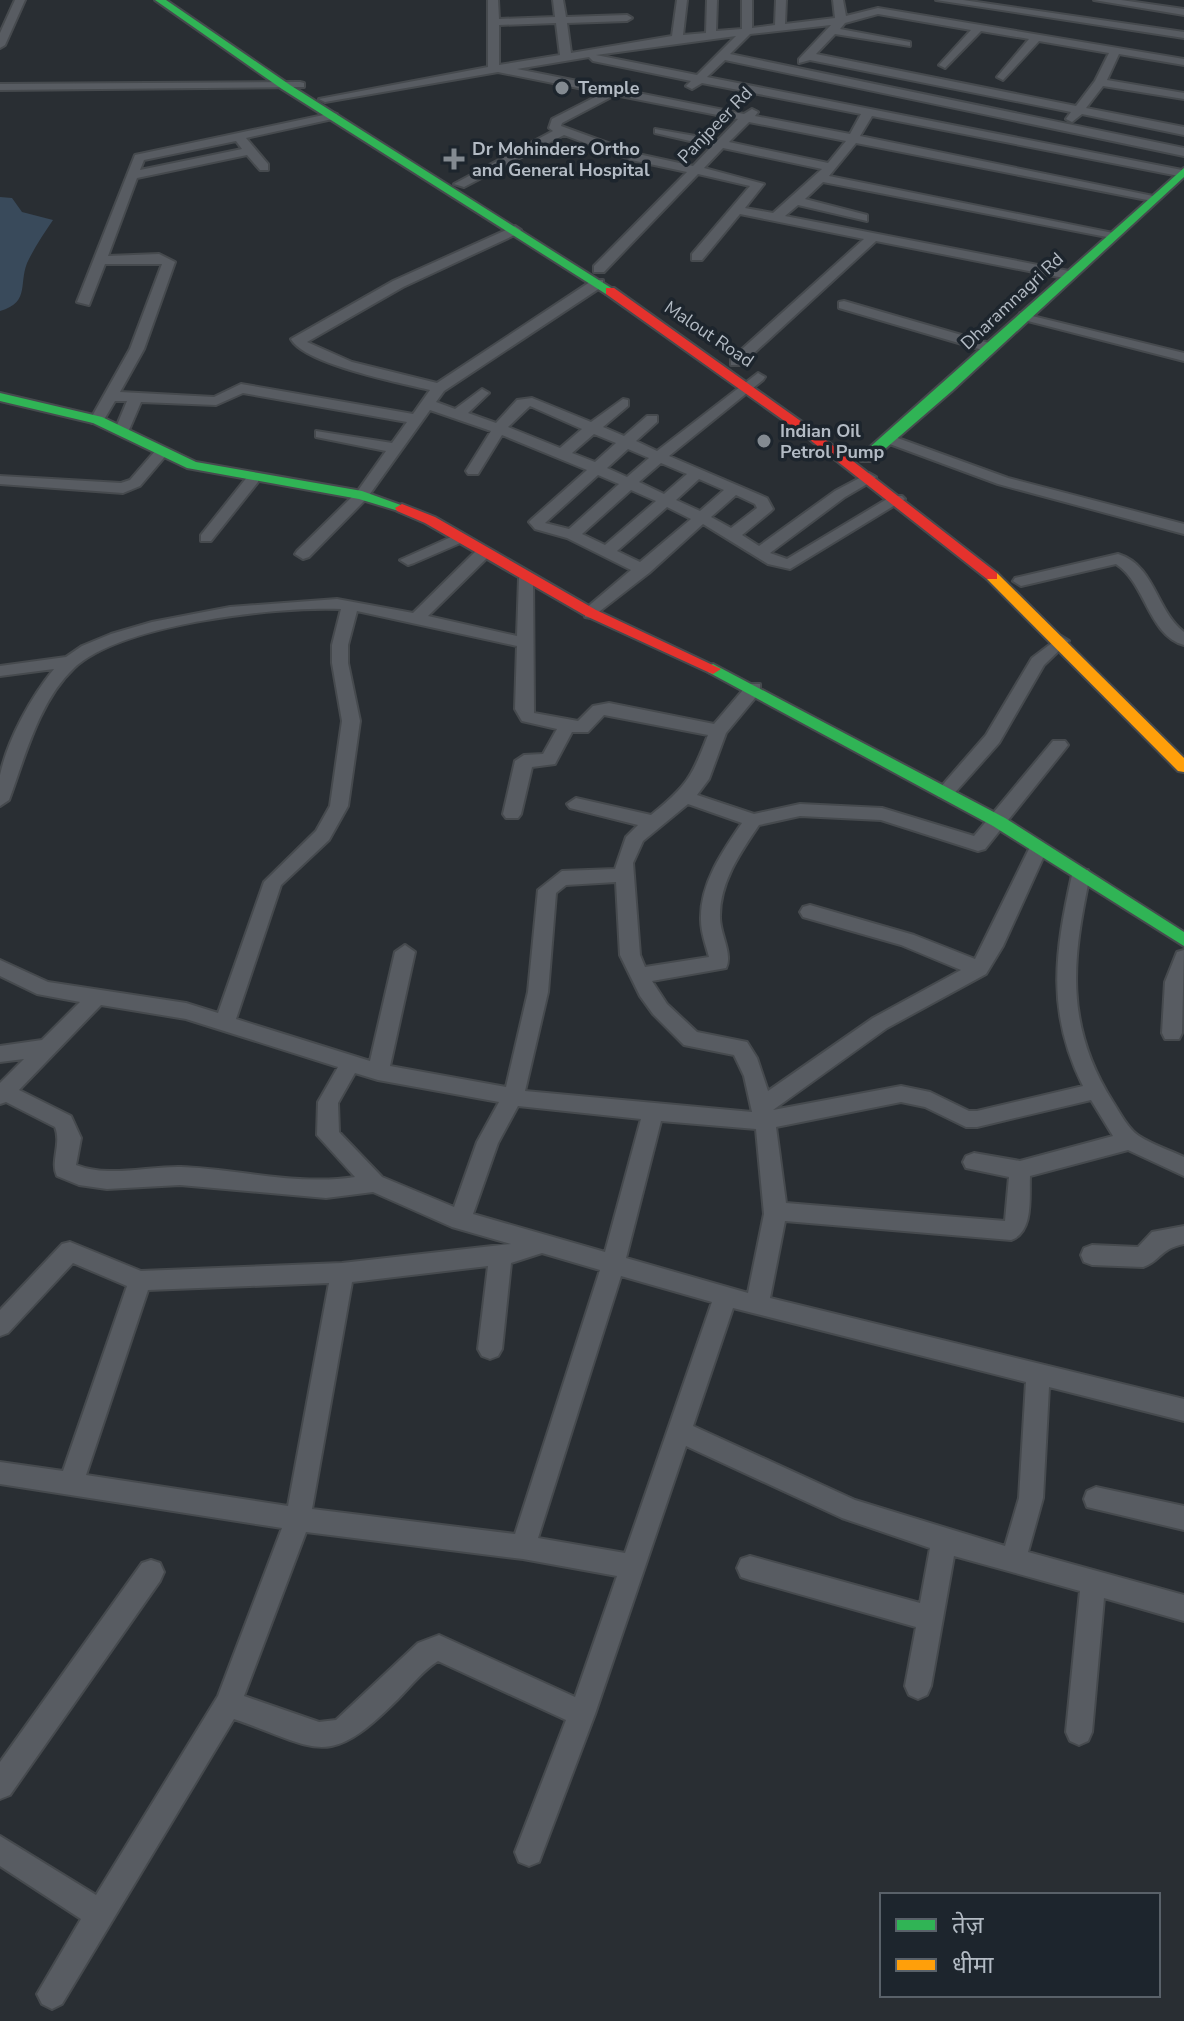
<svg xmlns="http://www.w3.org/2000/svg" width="1184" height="2021" viewBox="0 0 1184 2021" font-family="'Nunito Sans','Noto Sans Devanagari',sans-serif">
<rect width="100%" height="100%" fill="#292e33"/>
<path fill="#394a5b" d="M0,197L12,198L22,212L53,220C45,232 36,245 29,259C17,281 32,302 0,311Z"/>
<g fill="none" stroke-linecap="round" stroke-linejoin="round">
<g stroke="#464a4e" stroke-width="4">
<path id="street" d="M15,0H25L5,45L0,48V33Z
M488,0H498L499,19L555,17L553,0H563L566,17L627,15L632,18L627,21L567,23L571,53L672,36L677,0H687L683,35L706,33L707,0H717L716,31L742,29V0H752V28L775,25L776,0H786L785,24L835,18L833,0H843L846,16L878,8L1184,59V65L1119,54L1107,80L1184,93V99L1103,86L1086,108L1184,127V135L1082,114L1072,122L1066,119L1071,112L810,60L799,63V59L831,25L750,34L730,54L1184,148V156L725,60L707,77L1182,170L1184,177L872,116L860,136L1158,197L1152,201L856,143L829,176L1118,234L1112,238L823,182L805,199L867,215V221L798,205L785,216L1069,271L1076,275L1069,279L876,241L741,365H731V359L864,239L740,214L702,260H692V254L750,186L698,174L604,272H594V266L687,172L631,160L564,135L464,187L454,184L553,131L549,128L552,119L603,93L498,72L325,102L319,99L488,67ZM878,14L971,30L939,65L945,68L981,31L1029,39L997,77L1003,80L1039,41L1109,53L1095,81L1076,106L816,54L835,34L910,46V42L840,29L845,23ZM556,23L560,55L499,65V25ZM736,36L697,75L596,55ZM589,57L593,61L691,81L686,86L692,89L702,83L861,114L850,134L755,116L758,112L752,109L744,114L517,69ZM615,95L738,119L718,140L655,129V133L712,146L693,166L638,154L561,126L562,123ZM749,122L846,141L828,163L729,142ZM723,148L822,169L773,213L745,208L764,184L704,168Z
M936,0H963L1184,32V38Z
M1094,0H1121L1184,9V15Z
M300,82L304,83V87L0,90V84Z
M333,113L337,114V118L246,138L268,164V170H260L247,155L137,178L108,256L159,254L175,262L144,349L120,392L214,397L241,384L413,414L430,390C401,383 304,364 291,339L393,281L515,226L521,230L519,233L403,287L307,342L352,362L437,383L593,280H603V286L444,391L436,402L455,409L482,389L489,393L468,413L496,423L517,400L532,398L591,422L623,399L628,400V406L603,427L624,436L647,416H657V422L636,441L657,451L758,373L765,377L763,380L669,456L767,498L773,509L770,512L742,535L759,546L835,491L869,473L876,477L874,480L845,497L770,553L787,559L892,496H902L905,499L790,569L768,564L703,524L649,573L591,618L585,617V609L631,570L567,538L535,529L529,522L532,519L587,470L502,435L478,474H468L466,471L491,431L430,410L367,498L309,557L303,559L295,554L297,551L357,492L386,451L316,437V431L392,443L407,422L243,393L216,405L141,402L129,430L122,434L115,430L127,401H115L102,423H92L90,420L130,349L162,264H105L89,305L77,302L135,155ZM236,141L242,149L140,170L144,160ZM530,406L582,429L560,448L508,427ZM594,434L616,443L595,462L572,453ZM628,449L649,458L627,477L607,468ZM661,463L687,474L664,494L639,482ZM598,475L619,484L569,529L545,523ZM699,479L724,490L700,511L676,500ZM631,490L656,501L605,545L582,534ZM736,495L755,504L757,508L731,528L711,517ZM667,507L691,519L640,562L617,551Z
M844,301L996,345L998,348L986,351L839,308V302Z
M1020,313L1184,353V361L1020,319Z
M892,436L1008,478L1184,524V534L998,484L887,443L885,440Z
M161,449L168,453L140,486L123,493L0,484V476L121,483L130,480L156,450Z
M253,475L258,476V482L211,541H201V535L248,476Z
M460,533L468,538L465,541L414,563L408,565L400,560Z
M483,548L491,553L489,556L428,616L517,636L519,578L527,573L533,575L534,713L578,721L593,706L609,703L714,724L748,684H760V692L726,733L709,779L697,795L754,814L800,804L882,808L974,836L1053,741H1065L1068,745L1065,749L985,849L978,851L881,820L800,816L759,825C740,853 719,883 720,918C720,934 733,954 726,968L652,981L667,1004L697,1032L747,1042L757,1058L768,1091L873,1018L961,970L901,945L803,917L800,912L803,907L810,905L914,935L975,959L1030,847L1039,840L1048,847L1003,946L986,974L887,1028L773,1110L901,1086L930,1092L969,1111H977L1083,1086C1046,1012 1055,952 1072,875L1074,870H1088L1090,875C1072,959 1064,1025 1113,1102C1120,1113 1128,1129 1139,1136C1153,1145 1169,1150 1184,1157V1176L1128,1150L1030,1176C1029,1197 1034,1232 1011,1240L785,1221L770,1298L1184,1399V1421L1049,1387L1043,1498L1028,1552L1184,1595V1621L1104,1598L1092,1732L1088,1741L1079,1745L1070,1741L1066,1732L1080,1591L954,1556L931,1686L927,1695L918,1699L909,1695L905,1686L916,1627L750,1580L741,1577L737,1568L741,1559L750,1556L920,1603L930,1548L842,1518L686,1446L595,1714L539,1862L529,1866L519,1862L515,1852L566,1720L438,1661C423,1670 410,1687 398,1699C327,1770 320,1749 234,1719L62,2004L52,2009L42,2004L37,1994L81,1919L0,1866V1836L96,1895L218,1696L282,1528L0,1484V1462L63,1471L127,1286L73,1263L8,1333L0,1336V1310L62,1244L70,1242L141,1271L342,1263L511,1244L452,1227L373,1192L326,1198L180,1185L107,1189L79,1185L57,1176C50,1161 62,1144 55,1127L6,1102L0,1104V1083L24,1059L0,1062V1046L42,1040L80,1002L37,994L0,976V960L48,982L186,1003L218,1013L264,882L316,831L330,806L342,721L332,663V645L341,609C277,606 121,624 74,668C39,701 25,757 9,800L0,806C0,796 0,785 0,775C8,739 31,697 54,669L0,676V666L66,657L82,646L111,634L152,622L230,607L337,599L413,613L477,550ZM357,611L517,646L515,709L522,721L557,729L543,754L524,755L515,761L503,814L506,818H518L521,814L532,767L555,764L572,732H588L604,715L708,735C692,777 687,786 651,815L576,798L567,804L570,808L638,825L626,837L615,869L562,871L538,890L528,992L506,1087L390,1066L415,952L405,945L395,952L370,1061L236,1019L281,885L329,840L348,806L360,721L348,663V645ZM688,804L742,823C722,852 700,884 701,920C701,933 706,945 709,957L645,967L640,955L633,863L643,841ZM616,882L620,955L640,996L653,1014L684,1045L734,1055L744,1076L752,1112L525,1091L548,992L556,893L566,885ZM101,1005L186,1019L338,1067L318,1102L317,1135L355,1177C297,1186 239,1169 181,1167C147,1166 110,1178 76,1165L81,1138L71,1116L19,1090ZM355,1073L378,1080L499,1102L477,1142L454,1207L382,1177L339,1132L338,1103ZM1091,1100L1113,1136L1020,1161L974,1153L966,1156L963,1162L966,1168L1009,1177L1005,1221L786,1203L776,1127L901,1102L925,1107L966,1127H977ZM518,1106L641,1119L605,1252L473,1214L498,1143ZM661,1121L756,1129L764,1214L748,1293L626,1258ZM542,1253L600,1270L515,1534L312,1509L352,1282L488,1266L478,1349L482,1356L490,1359L498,1356L502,1349L511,1263ZM621,1276L712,1302L625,1553L538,1538ZM329,1283L288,1506L86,1475L148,1290ZM733,1308L1026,1382L1019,1498L1005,1546L855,1500L693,1426ZM306,1532L523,1559L617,1576L575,1697L439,1635L418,1643L336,1720L319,1722L244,1696Z
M1118,554C1155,565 1156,611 1184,632V645C1148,635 1146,583 1116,564L1021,586L1013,581L1015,578Z
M1061,636L1069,641L1044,665L999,743L951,797H939L936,793L939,789L986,735L1032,658Z
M1184,950L1182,1033L1179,1039H1165L1162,1033L1165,982L1177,952Z
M1184,1226V1244C1159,1249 1162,1260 1143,1267L1092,1265L1084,1262L1081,1255L1084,1248L1092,1245L1138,1247L1152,1232Z
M1096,1487L1184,1506V1530L1087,1507L1084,1499L1087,1491Z
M151,1560L160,1563L164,1572L160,1581L10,1795L0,1799V1762L142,1563Z"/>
</g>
<g stroke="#464a4e" stroke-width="4">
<path id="fast" d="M155,0H166L290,85L616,291L606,294L282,89Z
M1184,168V177L952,391L871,461H861V455Z
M0,393L102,417L196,462L362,491L409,508L402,512L359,499L187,468L93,423L0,401Z
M713,664L1005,818L1184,932V946L993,826L708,672V666Z"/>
</g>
<g stroke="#464a4e" stroke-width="4">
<path id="slow" d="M992,572L997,573L1184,758V772L1178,771L987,579V573Z"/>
</g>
<g stroke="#464a4e" stroke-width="4">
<path id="jam" d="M606,288H614L809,427L997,573V579H987L800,432L606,294Z
M402,504L435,517L596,610L721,669L713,674L708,672L586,616L425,523L397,511L395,508Z"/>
</g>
<use href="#street" fill="#585c62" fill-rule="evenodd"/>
<use href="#fast" fill="#30b455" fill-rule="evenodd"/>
<use href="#slow" fill="#ff9f0a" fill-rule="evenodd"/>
<use href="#jam" fill="#e5322d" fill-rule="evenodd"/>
</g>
<g fill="#838a91" stroke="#1d252d" stroke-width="3">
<circle cx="562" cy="88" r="8"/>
<path d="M450 147h8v8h8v8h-8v8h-8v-8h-8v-8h8z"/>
<circle cx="764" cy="441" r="8"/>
</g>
<g text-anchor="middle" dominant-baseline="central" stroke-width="7" stroke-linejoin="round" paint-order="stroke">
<g font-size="18" font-weight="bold" fill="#b3bbc4" stroke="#1d252d" text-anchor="start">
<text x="578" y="88">Temple</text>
<text x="472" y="149">Dr Mohinders Ortho<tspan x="472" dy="21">and General Hospital</tspan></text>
<text x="780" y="431">Indian Oil<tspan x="780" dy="21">Petrol Pump</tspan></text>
</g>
<g font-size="18" fill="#b3bbc4" stroke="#1d252d">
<text transform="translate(715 125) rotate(-46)">Panjpeer Rd</text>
<text transform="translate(1012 301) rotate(-43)">Dharamnagri Rd</text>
<text transform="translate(709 334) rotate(34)">Malout Road</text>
</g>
</g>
<rect x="880" y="1893" width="280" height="104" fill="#1d252d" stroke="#596169" stroke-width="2"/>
<rect x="896" y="1919" width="40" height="12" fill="#30b455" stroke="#596169" stroke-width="2"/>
<text x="952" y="1933" font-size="24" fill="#b3bbc4">तेज़</text>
<rect x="896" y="1959" width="40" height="12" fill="#ff9f0a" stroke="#596169" stroke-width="2"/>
<text x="952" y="1973" font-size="24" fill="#b3bbc4">धीमा</text>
</svg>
